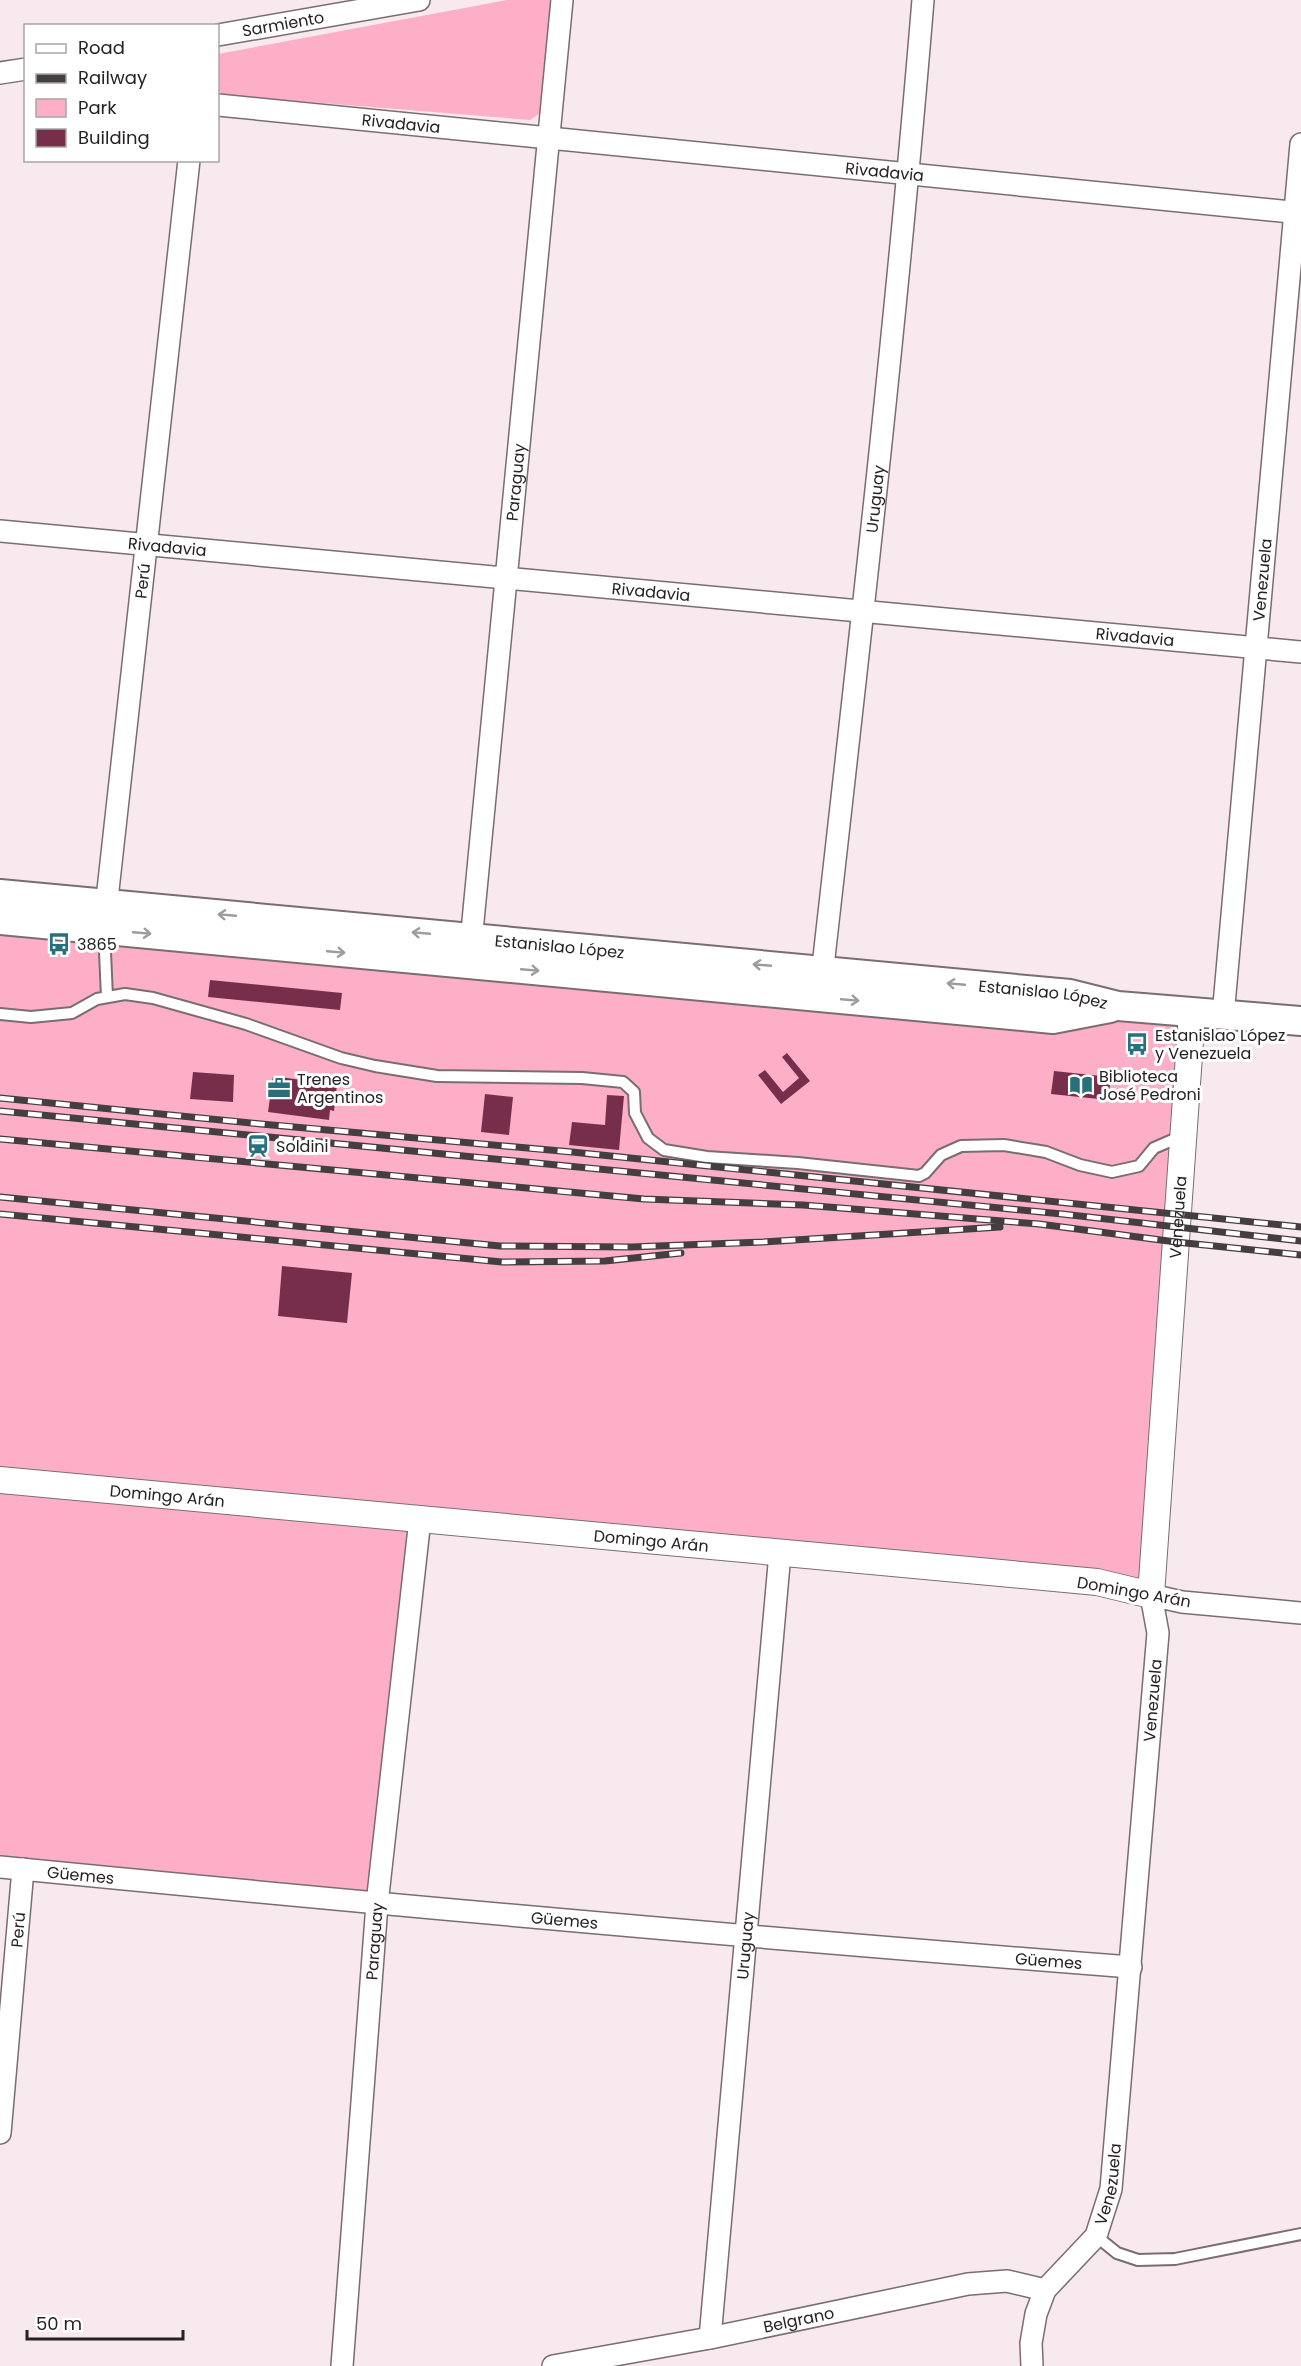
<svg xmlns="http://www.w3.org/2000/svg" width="1301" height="2366" viewBox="0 0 1301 2366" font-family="Poppins,sans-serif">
<rect width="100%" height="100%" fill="#f7e9ed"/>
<path fill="#fdafc8" d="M507,0H549L551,2L542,104L539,114L530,120L224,95L218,91V54Z
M0,920L1192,1013L1151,1595L421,1519L377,1904L0,1867Z"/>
<path fill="#772e4a" d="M210,980L342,993L340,1010L208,997Z
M787,1053L810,1081L781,1104L758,1075L765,1070L783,1092L799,1078L782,1057Z
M1054,1071L1111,1077L1108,1100L1051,1094Z
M193,1072L234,1075L233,1102L190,1099Z
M273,1076L337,1085L334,1111L330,1110L329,1120L268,1112Z
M485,1094L513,1097L509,1135L481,1132Z
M607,1095L624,1096L619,1150L569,1145L572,1122L605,1125Z
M282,1266L352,1273L347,1323L278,1316Z"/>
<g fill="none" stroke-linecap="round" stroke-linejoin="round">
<g stroke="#796d70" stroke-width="14">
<path id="service" d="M104,930L107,997
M0,1014L31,1017L72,1013L97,999L125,994L153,998L246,1024L341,1058L375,1066L437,1076L582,1078L623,1082L634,1092L635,1113L648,1138L664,1150L707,1157L798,1163L919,1176L925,1173L941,1155L961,1146L1004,1145L1046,1152L1080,1165L1112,1172L1139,1166L1154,1148L1184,1135
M1096,2236L1117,2253L1138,2260L1175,2259L1301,2234"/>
</g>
<g stroke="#796d70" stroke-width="24">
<g id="minor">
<path id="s1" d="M218,35L419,0"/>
<path d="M0,73L26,69"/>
<path id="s2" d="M218,105L1301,213"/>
<path id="s3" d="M0,531L1301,652"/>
<path id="s4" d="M105,917L189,160"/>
<path id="s5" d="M470,952L562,0"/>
<path id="s6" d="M821,984C858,656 896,329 923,0"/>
<path id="s7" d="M1223,1016L1301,144"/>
<path id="s8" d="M0,1867C377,1904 753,1938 1131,1967"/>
<path id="s9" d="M0,2133L23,1869"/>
<path id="s10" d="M710,2338L780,1553"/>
<path id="s11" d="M342,2366L377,1904L420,1519"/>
<path id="s12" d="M553,2366L710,2338L968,2284L1007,2281L1045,2290"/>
<path id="s13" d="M1032,2366L1031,2343L1036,2314L1045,2290L1096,2236L1111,2189L1158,1633L1151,1595L1182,1602L1301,1613"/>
</g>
</g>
<g stroke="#796d70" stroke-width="28">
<g id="tertiary">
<path id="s14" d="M0,1480L1097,1582L1151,1595L1192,1013"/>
</g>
</g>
<g stroke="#796d70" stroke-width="32">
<g id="secondary">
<path id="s15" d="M0,894L1070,994L1118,1006L1301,1021"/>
<path d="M0,920L1053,1019L1110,1008"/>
</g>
</g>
<use href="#service" stroke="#fff" stroke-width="10"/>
<use href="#minor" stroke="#fff" stroke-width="21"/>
<use href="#tertiary" stroke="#fff" stroke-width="26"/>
<use href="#secondary" stroke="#fff" stroke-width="28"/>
<g stroke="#443e40" stroke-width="7">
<path id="rail" d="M0,1098L261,1124L572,1152L1301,1227
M0,1111L1062,1214L1301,1241
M0,1139L644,1199L803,1205L1039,1224L1176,1242L1301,1255
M0,1197L500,1246L631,1247L763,1242L1000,1227
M0,1214L502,1262L605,1261L681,1253"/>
</g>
<use href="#rail" stroke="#fff" stroke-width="4.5" stroke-dasharray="14" stroke-linecap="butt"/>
</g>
<defs><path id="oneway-shaft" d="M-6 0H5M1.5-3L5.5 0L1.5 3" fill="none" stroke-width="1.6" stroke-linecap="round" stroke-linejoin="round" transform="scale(1.5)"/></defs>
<g stroke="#9d9b9c">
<use href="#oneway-shaft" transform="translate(227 915) rotate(-175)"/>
<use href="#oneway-shaft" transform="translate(142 933) rotate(5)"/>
<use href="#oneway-shaft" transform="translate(421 933) rotate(-175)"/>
<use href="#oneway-shaft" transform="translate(336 952) rotate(5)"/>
<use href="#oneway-shaft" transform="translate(762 965) rotate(-175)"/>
<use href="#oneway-shaft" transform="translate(530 970) rotate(5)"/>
<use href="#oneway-shaft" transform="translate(956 984) rotate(-175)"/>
<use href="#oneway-shaft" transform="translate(850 1000) rotate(5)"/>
</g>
<defs>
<g id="bus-bare" transform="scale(1.8)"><path d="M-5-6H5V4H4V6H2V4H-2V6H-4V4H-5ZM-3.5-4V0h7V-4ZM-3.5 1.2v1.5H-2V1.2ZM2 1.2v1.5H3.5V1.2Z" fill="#28707b" stroke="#fff" stroke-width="2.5" paint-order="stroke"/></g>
<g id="library-bare" transform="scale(1.8)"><path d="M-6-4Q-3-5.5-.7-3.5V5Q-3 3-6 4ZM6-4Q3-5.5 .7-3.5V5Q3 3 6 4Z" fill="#28707b" stroke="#fff" stroke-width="2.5" paint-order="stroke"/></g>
<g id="office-bare" transform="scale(1.8)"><path d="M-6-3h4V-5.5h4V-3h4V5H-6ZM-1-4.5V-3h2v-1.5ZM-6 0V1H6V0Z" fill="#28707b" stroke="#fff" stroke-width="2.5" paint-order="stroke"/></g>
<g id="station-bare" transform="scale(1.8)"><path d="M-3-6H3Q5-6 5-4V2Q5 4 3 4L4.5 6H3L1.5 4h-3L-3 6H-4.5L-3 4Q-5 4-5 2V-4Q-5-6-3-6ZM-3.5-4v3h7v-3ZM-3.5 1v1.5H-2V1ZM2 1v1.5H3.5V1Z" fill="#28707b" stroke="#fff" stroke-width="2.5" paint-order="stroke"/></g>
</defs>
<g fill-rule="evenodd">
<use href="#bus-bare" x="59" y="944"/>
<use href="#bus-bare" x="1137" y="1044"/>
<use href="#library-bare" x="1081" y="1085"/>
<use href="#office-bare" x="279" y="1088"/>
<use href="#station-bare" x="258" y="1146"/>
</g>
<g text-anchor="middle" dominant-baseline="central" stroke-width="6" stroke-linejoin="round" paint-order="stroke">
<g font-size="16" fill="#262123" stroke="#fff">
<text stroke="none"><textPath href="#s1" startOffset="66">Sarmiento</textPath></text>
<text stroke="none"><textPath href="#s2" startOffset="184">Rivadavia</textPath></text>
<text stroke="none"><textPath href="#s2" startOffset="670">Rivadavia</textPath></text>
<text stroke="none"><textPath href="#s5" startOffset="472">Paraguay</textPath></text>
<text stroke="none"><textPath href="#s6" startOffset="488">Uruguay</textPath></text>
<text stroke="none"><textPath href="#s3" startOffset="168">Rivadavia</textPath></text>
<text stroke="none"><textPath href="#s7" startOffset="438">Venezuela</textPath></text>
<text stroke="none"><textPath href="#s4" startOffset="338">Perú</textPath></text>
<text stroke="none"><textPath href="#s3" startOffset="654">Rivadavia</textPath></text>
<text stroke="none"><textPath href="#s3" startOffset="1140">Rivadavia</textPath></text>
<text stroke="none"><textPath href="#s15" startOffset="562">Estanislao López</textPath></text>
<text stroke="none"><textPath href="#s15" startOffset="1048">Estanislao López</textPath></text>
<text stroke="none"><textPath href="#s14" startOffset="1536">Venezuela</textPath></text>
<text stroke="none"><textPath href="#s14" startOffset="168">Domingo Arán</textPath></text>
<text stroke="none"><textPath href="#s14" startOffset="654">Domingo Arán</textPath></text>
<text transform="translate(1134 1592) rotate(10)">Domingo Arán</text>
<text stroke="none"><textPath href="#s13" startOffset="692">Venezuela</textPath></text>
<text stroke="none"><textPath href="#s8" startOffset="81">Güemes</textPath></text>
<text stroke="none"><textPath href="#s8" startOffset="567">Güemes</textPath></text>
<text stroke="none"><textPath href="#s9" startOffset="204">Perú</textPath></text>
<text stroke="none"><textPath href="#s11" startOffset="426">Paraguay</textPath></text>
<text stroke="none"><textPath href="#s10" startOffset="394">Uruguay</textPath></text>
<text stroke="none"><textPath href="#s8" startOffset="1053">Güemes</textPath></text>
<text stroke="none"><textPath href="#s13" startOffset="206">Venezuela</textPath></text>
<text stroke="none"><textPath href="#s12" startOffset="250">Belgrano</textPath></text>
</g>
<g font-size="16" fill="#262123" stroke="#fff" text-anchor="start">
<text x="77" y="944">3865</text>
<text x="1155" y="1035">Estanislao López<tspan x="1155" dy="18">y Venezuela</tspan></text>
<text x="1099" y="1076">Biblioteca<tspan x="1099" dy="18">José Pedroni</tspan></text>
<text x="297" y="1079">Trenes<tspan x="297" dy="18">Argentinos</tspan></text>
<text x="276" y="1146">Soldini</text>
</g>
</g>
<rect x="24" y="24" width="195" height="138" fill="#ffffff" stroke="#a8a6a7" stroke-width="1.5"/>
<rect x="36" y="44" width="30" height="9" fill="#ffffff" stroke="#a8a6a7" stroke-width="1.5"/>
<text x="78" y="54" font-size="18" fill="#262123">Road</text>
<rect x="36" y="74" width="30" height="9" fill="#443e40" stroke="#a8a6a7" stroke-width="1.5"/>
<text x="78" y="84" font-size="18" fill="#262123">Railway</text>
<rect x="36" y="99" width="30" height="18" fill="#fdafc8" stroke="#a8a6a7" stroke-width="1.5"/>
<text x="78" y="114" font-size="18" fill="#262123">Park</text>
<rect x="36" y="129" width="30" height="18" fill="#772e4a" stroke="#a8a6a7" stroke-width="1.5"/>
<text x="78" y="144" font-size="18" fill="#262123">Building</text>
<path d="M27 2330v9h156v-9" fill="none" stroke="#262123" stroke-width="3"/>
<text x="36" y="2330" font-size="18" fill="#262123" stroke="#ffffff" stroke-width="4.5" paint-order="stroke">50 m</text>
</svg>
